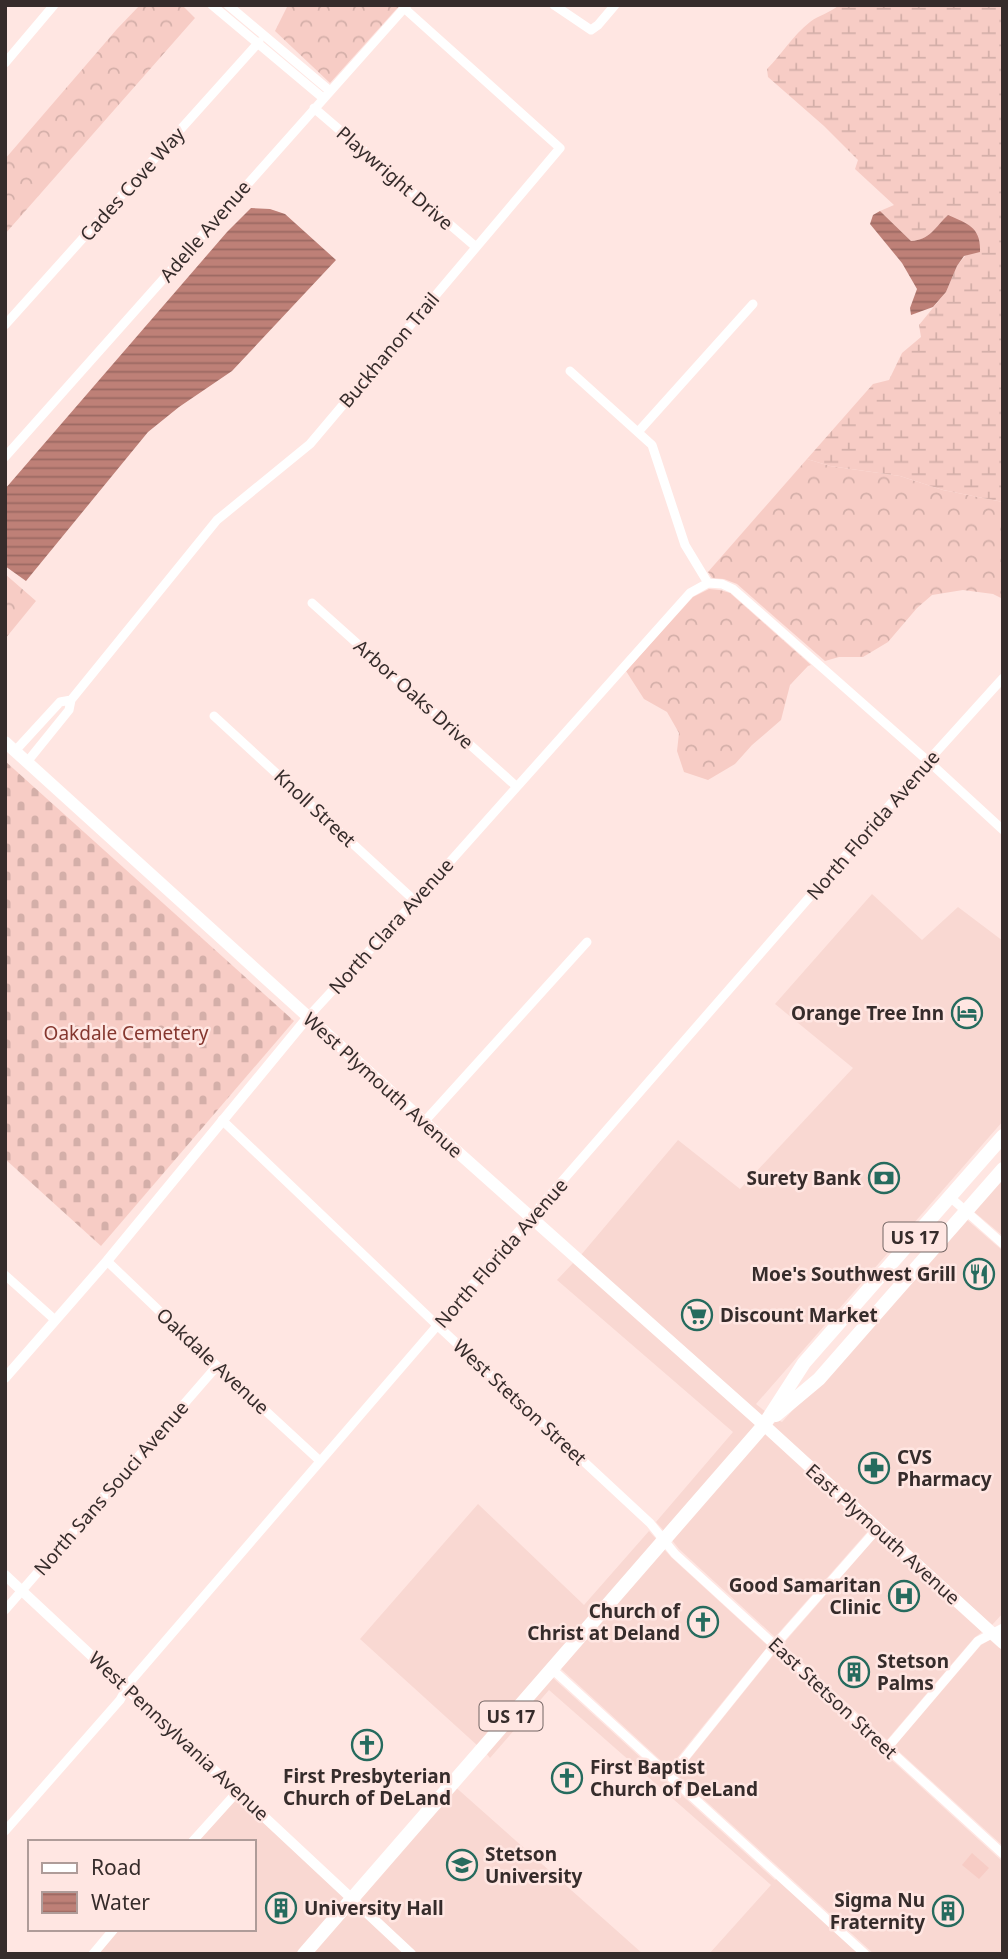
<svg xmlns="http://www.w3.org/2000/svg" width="1008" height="1959" viewBox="0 0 1008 1959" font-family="'Noto Sans',sans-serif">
<defs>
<pattern id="forest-crowns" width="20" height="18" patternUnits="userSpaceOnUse" patternTransform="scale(1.75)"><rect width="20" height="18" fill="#f7ccc5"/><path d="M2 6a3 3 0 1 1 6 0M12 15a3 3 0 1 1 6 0" fill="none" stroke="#d4afa9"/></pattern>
<pattern id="wetland-marsh" width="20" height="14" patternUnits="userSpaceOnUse" patternTransform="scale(1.75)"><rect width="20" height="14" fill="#f7ccc5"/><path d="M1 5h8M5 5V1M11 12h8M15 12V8" fill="none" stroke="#d4afa9"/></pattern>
<pattern id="cemetery-stones" width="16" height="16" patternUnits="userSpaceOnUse" patternTransform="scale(1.75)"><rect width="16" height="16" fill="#f7ccc5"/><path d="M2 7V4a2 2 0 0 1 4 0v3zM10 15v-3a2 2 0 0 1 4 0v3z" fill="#d4afa9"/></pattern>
<pattern id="water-rules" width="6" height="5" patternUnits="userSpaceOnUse" patternTransform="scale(1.75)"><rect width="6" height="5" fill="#be8077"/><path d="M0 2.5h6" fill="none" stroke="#9b6962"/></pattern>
</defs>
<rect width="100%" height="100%" fill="#ffe6e2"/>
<path fill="#f9d8d2" d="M872,894L922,940L958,907L1003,941V1121L756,1404L766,1412L763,1416L581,1255L678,1140L740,1189L853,1068L775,1004Z
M1003,1177V1236L973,1211Z
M966,1219L1003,1251V1613L992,1625L772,1425L778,1420L782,1422Z
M573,1263L756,1426L664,1531L656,1522L733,1432L557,1280Z
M764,1433L869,1530L775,1637L679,1549L671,1539Z
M478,1504L584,1605L649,1531L657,1540L478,1746L360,1639Z
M876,1537L982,1632L974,1638L887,1740L783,1644Z
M663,1548L671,1557L768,1646L669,1768L560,1668Z
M990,1640L1003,1651V1846L894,1747L981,1645Z
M775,1653L1003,1862V1954H874L677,1775Z
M552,1677L775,1880L780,1876L865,1954H709L771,1885L549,1690L490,1758L486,1753Z
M452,1784L643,1954H96L118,1929H254V1842H192L238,1791L352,1898Z"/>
<path fill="url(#forest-crowns)" d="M140,5H182L195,18L5,234V159L117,29Z
M288,5H400L330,83L275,31Z
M807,459L830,466L900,476L943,490L1003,502V599L993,594L963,590L932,595L917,608L888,642L863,657H839L825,661L737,584L724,579L712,578L708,572Z
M5,574L36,601L5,639Z
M709,589L720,590L730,593L811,665L808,666L790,685L781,720L752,745L735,764L708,780L684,772L677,751L679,733L667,712L644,699L626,671L693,597Z"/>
<path fill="url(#wetland-marsh)" d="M839,5H1003V502L943,490L900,476L830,466L807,459L873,384L889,380L902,353L921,337L919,325L946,292L957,266L965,256L972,253L948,215C935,227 930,240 911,241L880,211L894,205L855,169L858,160L824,126L768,77L767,69C782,54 793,35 810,22C819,15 830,13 839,5Z"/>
<path fill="url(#cemetery-stones)" d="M5,761L294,1021L101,1246L5,1159Z"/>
<path fill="#f7ccc5" d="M972,1853L989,1868L979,1879L962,1865Z"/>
<path fill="url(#water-rules)" d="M251,208L270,209L285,214L336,260L232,371L179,407L148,432L26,581L5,566V489L227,232Z
M880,211L911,241C930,240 935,227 948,215C968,224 981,227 980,252L964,256L957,266L946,292L933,307L911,315L910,308L917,289L902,263L870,224L873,215Z"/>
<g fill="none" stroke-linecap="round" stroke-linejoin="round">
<path stroke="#fff" stroke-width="9" d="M212,5L323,98
M228,5L330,91
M554,5L591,30L598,25L615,5
M5,63L54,5
M314,108L476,247
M5,325L259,42
M570,371L652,445L685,545L708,583
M638,432L753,304
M5,457L407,5
M708,583L722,584L733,589L928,761L1003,830
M312,603L516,786
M214,716L415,901
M15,751L60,702L71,700
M27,762L69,710L71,700L217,520L310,444L560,148L404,8
M308,1017L415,901L690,593L708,583
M222,1120L438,1326L650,1523L675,1554L1003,1854
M424,1122L587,942
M950,1197L1003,1244
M107,1261L217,1366L320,1461
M5,1275L54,1319
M5,1610L217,1366
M552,1669L865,1954
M887,1748L978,1641L1003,1628
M670,1776L775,1645L877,1529
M5,1831L120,1700L130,1682L530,1218L928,761L1003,678
M192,1842L238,1791
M93,1954L114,1929"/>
<path stroke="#fff" stroke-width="10" d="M5,1378L107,1261L308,1017
M5,1575L411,1954"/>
<path stroke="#fff" stroke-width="12" d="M5,742L424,1122L764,1425L1003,1643"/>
<path stroke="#fff" stroke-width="14" d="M776,1415L819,1379L1003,1169
M304,1954L764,1425L804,1363L1003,1136"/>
</g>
<defs>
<g id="hotel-ring" transform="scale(1.575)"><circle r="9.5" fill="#ffe6e2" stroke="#266b5e" stroke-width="1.5"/><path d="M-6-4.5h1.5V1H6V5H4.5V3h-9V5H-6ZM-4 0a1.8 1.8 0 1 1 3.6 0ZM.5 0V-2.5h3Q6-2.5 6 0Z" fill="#266b5e"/></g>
<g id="bank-ring" transform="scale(1.575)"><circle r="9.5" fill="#ffe6e2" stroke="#266b5e" stroke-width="1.5"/><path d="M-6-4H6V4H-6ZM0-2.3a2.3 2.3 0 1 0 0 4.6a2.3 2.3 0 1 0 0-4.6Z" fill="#266b5e"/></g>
<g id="restaurant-ring" transform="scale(1.575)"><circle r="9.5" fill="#ffe6e2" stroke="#266b5e" stroke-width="1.5"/><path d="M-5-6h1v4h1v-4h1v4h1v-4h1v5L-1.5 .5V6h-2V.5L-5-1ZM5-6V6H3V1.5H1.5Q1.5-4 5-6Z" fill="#266b5e"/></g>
<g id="supermarket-ring" transform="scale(1.575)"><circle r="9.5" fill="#ffe6e2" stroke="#266b5e" stroke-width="1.5"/><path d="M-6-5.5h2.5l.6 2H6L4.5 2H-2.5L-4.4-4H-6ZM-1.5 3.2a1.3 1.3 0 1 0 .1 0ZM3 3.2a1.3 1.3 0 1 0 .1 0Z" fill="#266b5e"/></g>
<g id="pharmacy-ring" transform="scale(1.575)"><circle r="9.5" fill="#ffe6e2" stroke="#266b5e" stroke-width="1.5"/><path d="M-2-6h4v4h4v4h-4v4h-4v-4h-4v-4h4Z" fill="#266b5e"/></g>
<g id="hospital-ring" transform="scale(1.575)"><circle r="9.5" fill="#ffe6e2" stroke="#266b5e" stroke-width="1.5"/><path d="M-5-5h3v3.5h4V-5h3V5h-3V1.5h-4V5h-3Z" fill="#266b5e"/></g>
<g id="church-ring" transform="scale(1.575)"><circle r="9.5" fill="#ffe6e2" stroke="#266b5e" stroke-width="1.5"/><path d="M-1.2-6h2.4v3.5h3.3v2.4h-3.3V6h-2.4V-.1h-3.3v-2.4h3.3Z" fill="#266b5e"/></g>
<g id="building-ring" transform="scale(1.575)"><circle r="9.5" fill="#ffe6e2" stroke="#266b5e" stroke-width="1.5"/><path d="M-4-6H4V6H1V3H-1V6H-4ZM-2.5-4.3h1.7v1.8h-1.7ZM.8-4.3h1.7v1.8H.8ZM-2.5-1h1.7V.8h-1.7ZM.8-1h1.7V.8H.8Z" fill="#266b5e"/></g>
<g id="university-ring" transform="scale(1.575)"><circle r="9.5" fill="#ffe6e2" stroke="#266b5e" stroke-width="1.5"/><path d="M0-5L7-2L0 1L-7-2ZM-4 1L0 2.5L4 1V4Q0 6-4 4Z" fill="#266b5e"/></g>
</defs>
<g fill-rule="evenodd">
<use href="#hotel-ring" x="967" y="1013"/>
<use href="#bank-ring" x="884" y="1178"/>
<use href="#restaurant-ring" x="979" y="1274"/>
<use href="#supermarket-ring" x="697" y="1315"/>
<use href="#pharmacy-ring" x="874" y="1468"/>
<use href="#hospital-ring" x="904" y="1596"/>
<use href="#church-ring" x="703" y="1622"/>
<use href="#building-ring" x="854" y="1672"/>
<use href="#church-ring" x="367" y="1745"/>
<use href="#church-ring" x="567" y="1778"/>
<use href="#university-ring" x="462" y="1865"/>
<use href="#building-ring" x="281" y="1908"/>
<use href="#building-ring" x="948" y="1911"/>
</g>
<g text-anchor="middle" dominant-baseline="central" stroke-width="5" stroke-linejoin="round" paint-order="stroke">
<g fill="#ffe6e2" stroke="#726462" stroke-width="2">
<rect x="883.5" y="1222.5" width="63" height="29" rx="5"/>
<rect x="479.5" y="1701.5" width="63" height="29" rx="5"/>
</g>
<g font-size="18" font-weight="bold" fill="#362c2b">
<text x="915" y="1237">US 17</text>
<text x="511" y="1716">US 17</text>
</g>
<g font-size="19" fill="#362c2b" stroke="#ffe6e2">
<text transform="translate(395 178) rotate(41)">Playwright Drive</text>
<text transform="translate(132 184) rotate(-48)">Cades Cove Way</text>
<text transform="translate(205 231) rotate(-49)">Adelle Avenue</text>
<text transform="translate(389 350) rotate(-50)">Buckhanon Trail</text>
<text transform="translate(414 694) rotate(42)">Arbor Oaks Drive</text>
<text transform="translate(315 808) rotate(43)">Knoll Street</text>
<text transform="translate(873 825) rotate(-49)">North Florida Avenue</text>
<text transform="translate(391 926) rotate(-48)">North Clara Avenue</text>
<text transform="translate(383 1085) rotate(42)">West Plymouth Avenue</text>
<text transform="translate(501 1253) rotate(-49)">North Florida Avenue</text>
<text transform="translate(213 1361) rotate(43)">Oakdale Avenue</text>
<text transform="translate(520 1402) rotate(43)">West Stetson Street</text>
<text transform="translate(111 1488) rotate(-49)">North Sans Souci Avenue</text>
<text transform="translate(883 1534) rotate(42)">East Plymouth Avenue</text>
<text transform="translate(833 1698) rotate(43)">East Stetson Street</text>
<text transform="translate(179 1736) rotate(43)">West Pennsylvania Avenue</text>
</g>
<g font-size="19" font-weight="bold" fill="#362c2b" stroke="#ffe6e2" text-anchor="end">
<text x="944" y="1013">Orange Tree Inn</text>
<text x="861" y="1178">Surety Bank</text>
<text x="956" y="1274">Moe's Southwest Grill</text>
<text x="720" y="1315" text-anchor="start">Discount Market</text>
<text x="897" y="1457" text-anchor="start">CVS<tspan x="897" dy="22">Pharmacy</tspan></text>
<text x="881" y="1585">Good Samaritan<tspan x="881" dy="22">Clinic</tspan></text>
<text x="680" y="1611">Church of<tspan x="680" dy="22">Christ at Deland</tspan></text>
<text x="877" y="1661" text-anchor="start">Stetson<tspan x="877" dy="22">Palms</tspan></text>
<text x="590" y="1767" text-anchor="start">First Baptist<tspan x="590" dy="22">Church of DeLand</tspan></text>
<text x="367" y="1776" text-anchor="middle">First Presbyterian<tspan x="367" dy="22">Church of DeLand</tspan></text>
<text x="485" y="1854" text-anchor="start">Stetson<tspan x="485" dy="22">University</tspan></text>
<text x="925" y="1900">Sigma Nu<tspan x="925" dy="22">Fraternity</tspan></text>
<text x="304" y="1908" text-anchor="start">University Hall</text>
</g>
<g font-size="19" fill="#85372f" stroke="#ffe6e2">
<text x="126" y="1033">Oakdale Cemetery</text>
</g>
</g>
<rect width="1008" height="1959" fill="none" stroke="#362c2b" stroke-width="14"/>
<rect x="28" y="1840" width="228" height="91" fill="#ffe6e2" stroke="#af9c99" stroke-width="2"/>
<rect x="42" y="1863" width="35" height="10" fill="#ffffff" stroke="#af9c99" stroke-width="2"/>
<text x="91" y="1875" font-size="21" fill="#362c2b">Road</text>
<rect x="42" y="1892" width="35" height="21" fill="url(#water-rules)" stroke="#af9c99" stroke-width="2"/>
<text x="91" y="1910" font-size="21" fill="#362c2b">Water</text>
</svg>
